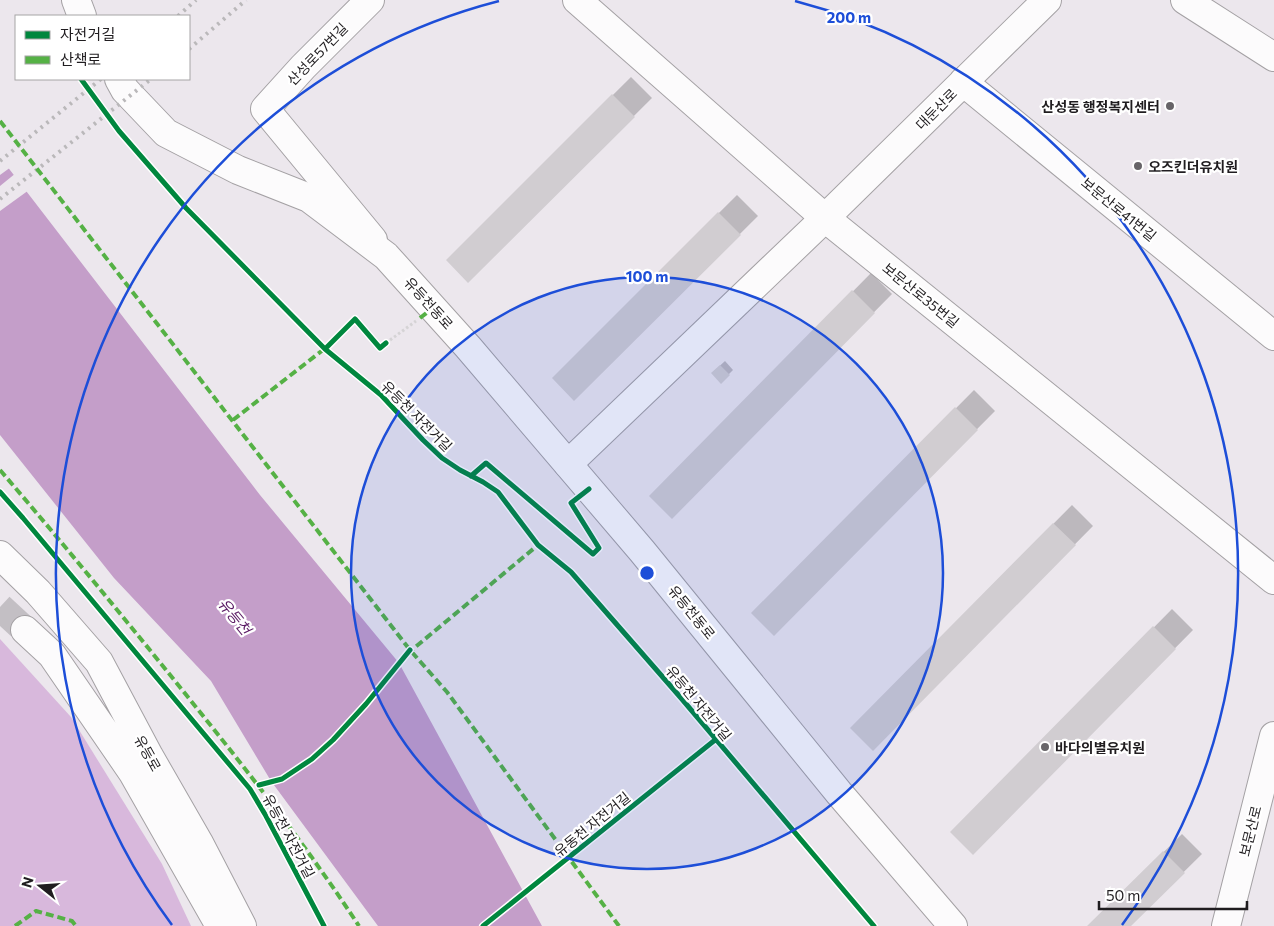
<svg xmlns="http://www.w3.org/2000/svg" width="1274" height="926" viewBox="0 0 1274 926" font-family="Commissioner,'Noto Sans KR',sans-serif">
<rect width="100%" height="100%" fill="#ece7ed"/>
<path fill="#d8b8dc" d="M0,639L71,717L162,864L191,926H0Z"/>
<path fill="#c49ec9" d="M0,157L260,495L399,663L542,926H378L271,781L211,681L114,578L0,435Z"/>
<path fill="#ece7ed" d="M0,154L11,167L0,175Z
M16,173L29,190L0,211V186Z"/>
<path fill="#0003" d="M631,77L652,98L468,281L447,260Z
M737,195L758,216L574,399L553,378Z
M871,273L892,294L672,517L651,496Z
M725,361L733,370L721,382L712,373Z
M974,390L995,411L774,634L753,613Z
M1072,505L1093,526L873,749L851,728Z
M1172,609L1193,630L973,853L952,832Z
M1182,834L1202,854L1129,926H1088Z"/>
<path fill="#d1cdd1" d="M612,94L635,117L468,283L446,260Z
M718,212L741,235L574,401L552,378Z
M852,290L875,313L672,519L649,496Z
M720,365L730,375L721,384L711,373Z
M955,407L978,430L774,636L751,613Z
M1053,523L1076,545L873,751L850,728Z
M1153,626L1176,649L973,855L950,832Z
M1163,851L1185,873L1131,926H1087Z"/>
<g fill="none" stroke-linecap="round" stroke-linejoin="round">
<path stroke="#c3bfc4" stroke-width="28" stroke-dasharray="28 14" stroke-linecap="butt" d="M0,607L25,630"/>
<g stroke="#a4a1a4" stroke-width="30">
<path id="minor" d="M370,0L303,67L265,109L373,240
M577,0L825,218L1274,580
M963,82L1274,336
M568,464L825,218L1047,0"/>
</g>
<g stroke="#a4a1a4" stroke-width="30">
<path id="major" d="M76,0L82,16
M1185,0L1274,57
M119,79L125,90L166,133L238,170L309,198L386,256L468,347L642,551L839,793L953,926
M0,555L38,592L99,662L149,756L199,843L242,926
M25,630L52,655L133,773L220,926
M1226,926L1274,736"/>
</g>
<path stroke="#d5d3d5" stroke-width="3" stroke-dasharray="2.5 2.5" stroke-linecap="butt" d="M386,343L416,321"/>
<use href="#minor" stroke="#fcfbfc" stroke-width="28"/>
<use href="#major" stroke="#fcfbfc" stroke-width="28"/>
<path stroke="#bab8ba" stroke-width="4" stroke-dasharray="2.5 5" stroke-linecap="butt" d="M178,16L196,0
M189,49L246,0
M0,161L101,79
M0,199L151,79"/>
<path stroke="#55b145" stroke-width="4" stroke-dasharray="8 4" stroke-linecap="butt" d="M0,121L410,650L447,692L619,926
M420,318L433,308
M233,420L328,346
M0,470C61,541 120,613 179,686C242,764 304,842 359,926
M407,654L538,545
M15,926L36,911L72,921L76,926"/>
<g stroke="#fff" stroke-width="8">
<path id="cycleway" d="M81,79L119,131L186,208L325,349L381,395L423,440L442,458L460,470L483,482L498,492L538,545L571,572L681,698L874,926
M325,349L355,319L380,348L386,343
M471,476L486,463L593,554L599,548L571,503L589,489
M0,492L23,518L250,789L266,816L324,926
M259,785L282,779L312,759L333,740L366,704L410,650
M483,926L715,740"/>
</g>
<use href="#cycleway" stroke="#00873e" stroke-width="5"/>
</g>
<circle cx="647" cy="573" r="296" fill="#1d4ed8" fill-opacity=".12"/>
<g fill="none" stroke="#1d4ed8" stroke-width="2.5">
<circle cx="647" cy="573" r="296"/>
<path d="M172 925A591 591 0 0 1 499 1M795 1A591 591 0 0 1 1122 925"/>
</g>
<g fill="#676468" stroke="#fff" stroke-width="2">
<circle cx="1170" cy="106" r="5"/>
<circle cx="1138" cy="166" r="5"/>
<circle cx="1045" cy="747" r="5"/>
</g>
<g text-anchor="middle" dominant-baseline="central" stroke-width="4.5" stroke-linejoin="round" paint-order="stroke">
<g font-size="14" fill="#201d20" stroke="#fff">
<text transform="translate(317 54) rotate(-46)">산성로57번길</text>
<text transform="translate(936 109) rotate(-45)">대둔산로</text>
<text transform="translate(1119 209) rotate(39)">보문산로41번길</text>
<text transform="translate(921 295) rotate(39)">보문산로35번길</text>
<text transform="translate(429 303) rotate(48)">유등천동로</text>
<text transform="translate(417 416) rotate(45)">유등천 자전거길</text>
<text transform="translate(692 612) rotate(51)">유등천동로</text>
<text transform="translate(699 703) rotate(50)">유등천 자전거길</text>
<text transform="translate(148 753) rotate(61)">유등로</text>
<text transform="translate(592 824) rotate(-39)">유동천 자전거길</text>
<text transform="translate(1250 831) rotate(-76)">보문산로</text>
<text transform="translate(289 836) rotate(62)">유등천 자전거길</text>
</g>
<g font-size="14" font-weight="bold" fill="#201d20" stroke="#fff" text-anchor="start">
<text x="1160" y="106" text-anchor="end">산성동 행정복지센터</text>
<text x="1148" y="166">오즈킨더유치원</text>
<text x="1055" y="747">바다의별유치원</text>
</g>
<g font-size="15" font-style="italic" fill="#5a1a64" stroke="#fff">
<text transform="translate(235 616) rotate(51)">유등천</text>
</g>
</g>
<circle cx="647" cy="573" r="8" fill="#1d4ed8" stroke="#fff" stroke-width="2.5"/>
<g font-size="15" text-anchor="middle" font-weight="bold" fill="#1d4ed8" stroke="#fff" stroke-width="4.5" stroke-linejoin="round" paint-order="stroke">
<text x="849" y="23">200 m</text>
<text x="647" y="282">100 m</text>
</g>
<rect x="15" y="15" width="175" height="65" fill="#ffffff" stroke="#a6a5a6"/>
<rect x="25" y="31" width="25" height="8" fill="#00873e" stroke="#a6a5a6"/>
<text x="60" y="40" font-size="15" fill="#201d20">자전거길</text>
<rect x="25" y="56" width="25" height="8" fill="#55b145" stroke="#a6a5a6"/>
<text x="60" y="65" font-size="15" fill="#201d20">산책로</text>
<g transform="translate(40 886) rotate(287)" stroke="#ffffff" stroke-width="4" paint-order="stroke">
<path d="M0-4L9 19L0 12L-9 19Z" fill="#201d20"/>
<text y="-8" font-size="14" font-weight="bold" text-anchor="middle" fill="#201d20">N</text>
</g>
<path d="M1099 901v8h148v-8" fill="none" stroke="#201d20" stroke-width="2.5"/>
<text x="1106" y="901" font-size="15" fill="#201d20" stroke="#ffffff" stroke-width="4" paint-order="stroke">50 m</text>
</svg>
